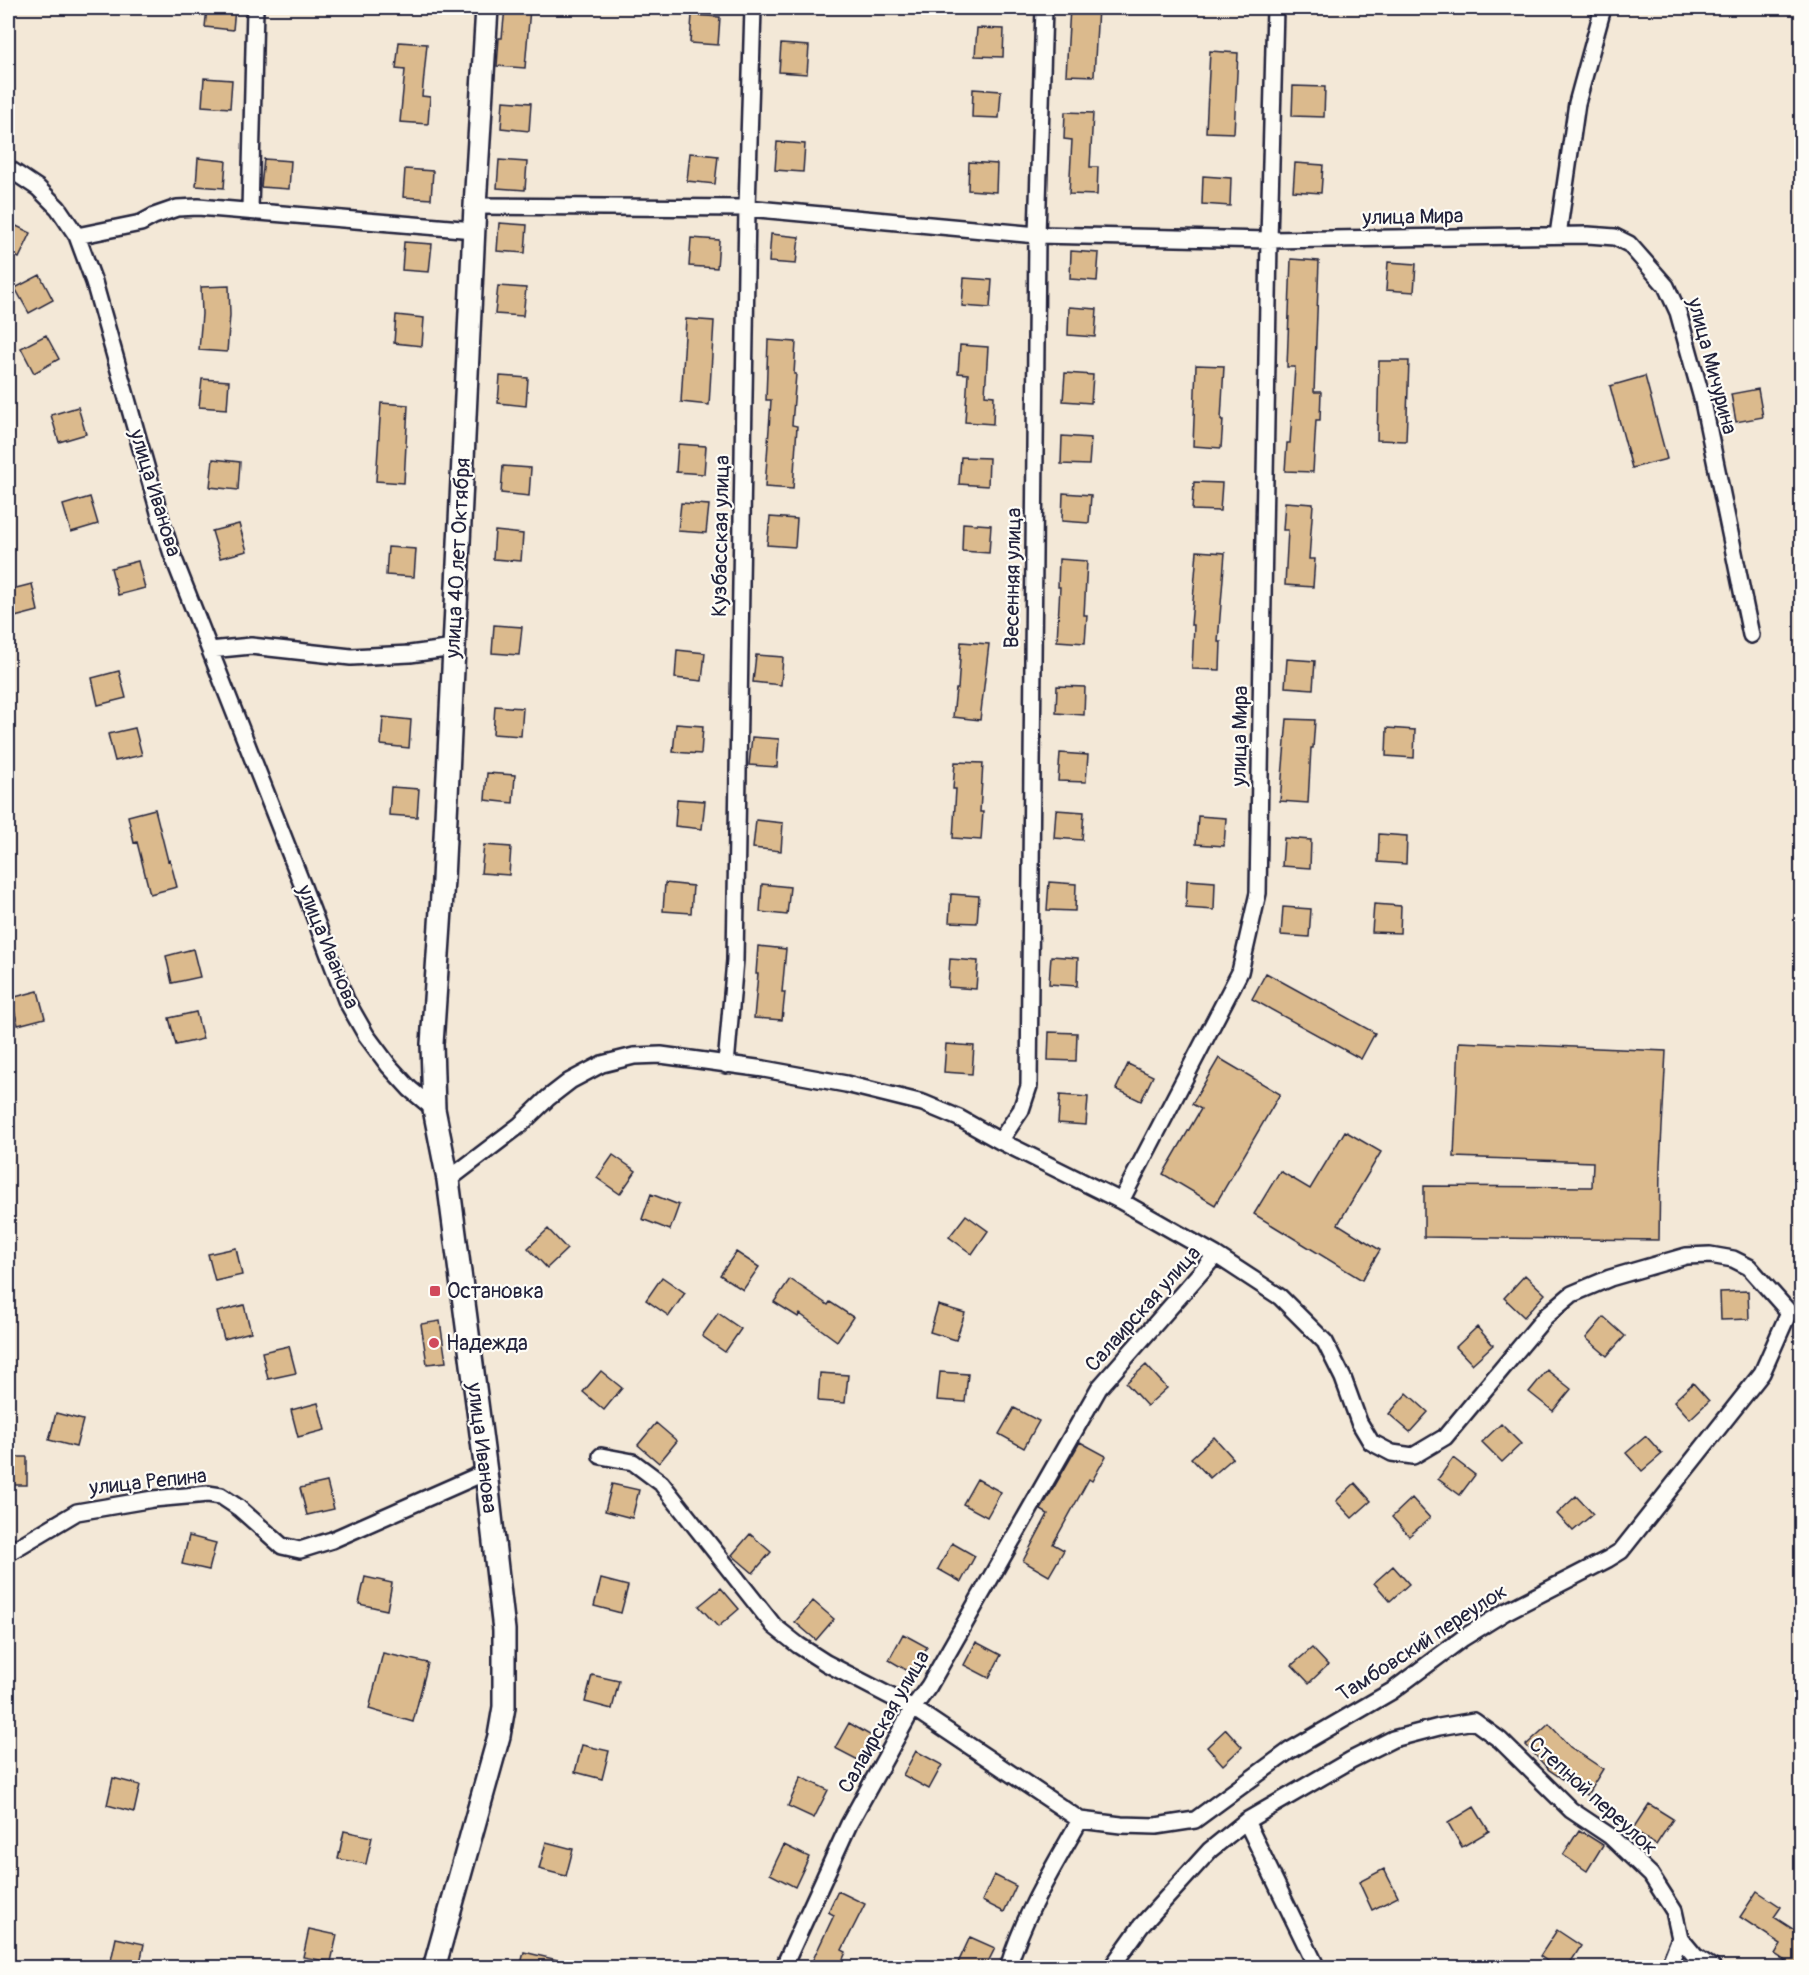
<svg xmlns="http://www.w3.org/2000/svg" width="1809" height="1975" viewBox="0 0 1809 1975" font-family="Pangolin,sans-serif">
<rect width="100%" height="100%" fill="#f3e8d7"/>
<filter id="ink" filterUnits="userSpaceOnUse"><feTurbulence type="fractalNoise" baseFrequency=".0167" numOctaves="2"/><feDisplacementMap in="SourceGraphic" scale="12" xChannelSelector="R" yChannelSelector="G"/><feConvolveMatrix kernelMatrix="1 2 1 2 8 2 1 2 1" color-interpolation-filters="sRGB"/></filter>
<g filter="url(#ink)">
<path fill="#dbba8d" stroke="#22223b" stroke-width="1.5" d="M207,8H235L233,30L205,27Z
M505,8H530L525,68L497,66L499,38H502Z
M1070,8H1098L1094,76L1066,75Z
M692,15L720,17L718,45L690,43Z
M977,28L1004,29L1003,57L975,56Z
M399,42L427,44L422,96L430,97L428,124L400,122L405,70L396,69Z
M781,44L809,46L807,74L779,72Z
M1210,51L1238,53L1234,133L1206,132Z
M204,78L232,80L230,108L202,106Z
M1293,86L1325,87L1324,117L1292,116Z
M973,89L1001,91L999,118L972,117Z
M503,101L531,103L529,131L501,128Z
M1065,112L1093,113L1090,167H1098L1097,195L1069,194L1072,140L1064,139Z
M777,142L805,144L803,172L775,170Z
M690,153L718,156L715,184L687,181Z
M198,158L226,161L224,188L196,186Z
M264,159L291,161L289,189L261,187Z
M499,160L527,162L525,190L497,188Z
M969,162L997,164L996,192L968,190Z
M1295,163L1323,165L1321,193L1293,191Z
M405,169L433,171L431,199L403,197Z
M1203,176L1231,178L1230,206L1202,204Z
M8,222L31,233L19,258L8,253Z
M499,223L527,225L525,253L497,251Z
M771,234L799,237L796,264L769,262Z
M691,238L719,240L717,268L689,266Z
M404,242L432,244L429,272L402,270Z
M1071,251L1099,253L1097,281L1070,279Z
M1291,259L1319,261L1314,392H1321L1320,420H1316L1313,472L1285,471L1287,443H1290L1295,367H1287Z
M1388,262L1416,264L1414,292L1386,290Z
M40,275L53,300L29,313L15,288Z
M964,278L992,280L990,308L962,306Z
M229,286L230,315L227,352L199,350L202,314L201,287Z
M498,286L526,288L523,316L495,314Z
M1069,307L1097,309L1095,337L1068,335Z
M396,315L424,318L422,346L394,343Z
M686,319L714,321L709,405L681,402Z
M46,335L59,359L34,373L21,348Z
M768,340L796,342L794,374H796L792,425L797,426L793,489L765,487L771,400H766Z
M960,345L988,347L985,395L994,396L993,424L965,422L968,374L958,373Z
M1379,361H1409L1406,441L1377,440Z
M1196,365L1224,366L1221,420H1223L1221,448L1193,446Z
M1065,373L1093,375L1091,403L1063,401Z
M500,376L528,378L526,406L498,403Z
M1645,376L1667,459L1632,468L1610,386Z
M202,379L229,381L227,409L199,407Z
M1758,389L1763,417L1736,422L1731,394Z
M381,403L408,405L404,483L376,481Z
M78,407L86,434L59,442L51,415Z
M1062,436L1091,438L1089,465L1061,464Z
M678,444L706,446L704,474L676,472Z
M961,457L989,458L988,486L959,484Z
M213,459L240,462L238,490L210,487Z
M503,466L531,468L529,496L501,493Z
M1194,482L1222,483L1220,511L1192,510Z
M1063,493L1091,495L1089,523L1062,521Z
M90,497L98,524L71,532L63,505Z
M1285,502L1313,504L1309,559H1315L1313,587L1285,585L1288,530H1283Z
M681,503L709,505L706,533L678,531Z
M770,517L797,519L795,547L767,545Z
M963,523L991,525L989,553L962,551Z
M239,524L247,551L220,558L212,531Z
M495,531L523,534L521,561L493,559Z
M388,547L416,549L414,577L386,575Z
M1197,551L1225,553L1218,642H1221L1220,670L1192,669L1194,625H1191Z
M1059,559L1087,561L1084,615H1087L1085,643L1057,641L1060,587H1058Z
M138,561L145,588L118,595L111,568Z
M32,584L38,611L11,618L8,603V590Z
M494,625L522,627L519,655L492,653Z
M961,642L989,644L980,720L953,717L956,689H958Z
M677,650L705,653L702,681L675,678Z
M756,655L783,657L781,685L753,682Z
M1287,659L1315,661L1313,689L1285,687Z
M119,671L126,698L98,705L92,678Z
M1057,686L1085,687L1084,715L1056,713Z
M495,706L523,708L521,736L493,734Z
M383,717L411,720L409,748L381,745Z
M1287,719L1315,720L1313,748H1311L1308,803L1280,801Z
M676,724L703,726L701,754L673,752Z
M135,728L142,755L115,761L108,734Z
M1387,728L1415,730L1414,758L1386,756Z
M752,737L779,739L777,767L749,765Z
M1060,753L1088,755L1086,782L1058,781Z
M955,762L983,763L980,812H983L981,840L953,838L956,789H953Z
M487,773L515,775L513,803L485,800Z
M391,787L419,789L417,817L389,815Z
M677,799L705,801L702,829L675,826Z
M155,809L168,861L170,860L177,887L150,894L137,842L134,843L128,816Z
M1056,810L1084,812L1082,840L1054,838Z
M1198,816L1226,818L1224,846L1196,844Z
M756,820L783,823L781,851L753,848Z
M1379,834L1407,836L1406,864L1378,862Z
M1284,838L1311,840L1310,868L1282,866Z
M484,845L511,847L509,875L481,873Z
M1187,880L1215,882L1214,910L1186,908Z
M1049,882L1076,884L1075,911L1047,910Z
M665,883L693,886L691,913L663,911Z
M762,884L790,887L787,915L760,912Z
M951,894L979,896L977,923L949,922Z
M1374,904L1401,906L1400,933L1372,932Z
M1283,907L1311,909L1309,937L1281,935Z
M758,946L786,949L782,992H785L782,1020L754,1018L758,974H756Z
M193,949L200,977L172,983L166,956Z
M1051,956L1078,958L1077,986L1049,984Z
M950,959L978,961L976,989L948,987Z
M1266,973L1375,1033L1361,1059L1252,999Z
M38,991L45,1018L18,1025L11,998Z
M196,1012L203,1039L176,1045L169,1018Z
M1049,1032L1077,1033L1076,1061L1048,1060Z
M1459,1042L1666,1051L1660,1165L1659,1240L1424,1237V1186L1592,1187L1593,1162L1454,1157Z
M946,1044L974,1046L972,1074L944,1072Z
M1219,1058L1280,1094L1215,1205L1163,1174L1201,1109L1192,1104Z
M1128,1064L1153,1076L1141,1101L1116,1089Z
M1060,1095L1088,1097L1086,1125L1058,1123Z
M1345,1131L1381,1152L1338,1224L1380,1250L1362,1280L1254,1214L1280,1171L1310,1189Z
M613,1155L636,1171L620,1194L597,1178Z
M651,1194L679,1205L670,1230L642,1219Z
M966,1215L988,1231L972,1254L949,1237Z
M548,1229L567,1249L547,1268L528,1248Z
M236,1248L242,1275L215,1281L208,1254Z
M736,1252L759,1267L743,1290L720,1275Z
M1525,1275L1545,1294L1524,1317L1504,1298Z
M662,1277L685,1293L669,1316L646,1300Z
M790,1279L828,1305L830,1302L853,1317L837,1341L800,1314L798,1317L774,1302Z
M1748,1291L1749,1319L1721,1320L1720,1292Z
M244,1305L251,1332L224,1339L217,1312Z
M938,1305L965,1313L956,1340L930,1332Z
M718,1313L741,1329L725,1352L702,1336Z
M1604,1317L1625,1336L1607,1356L1586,1338Z
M440,1321L446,1362L427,1364L421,1324Z
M1477,1327L1493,1345L1472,1364L1456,1347Z
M289,1346L296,1373L268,1379L262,1352Z
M1146,1365L1167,1388L1147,1406L1126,1383Z
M1547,1370L1571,1389L1553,1411L1529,1392Z
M601,1371L622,1388L604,1410L583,1392Z
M940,1372L968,1374L965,1402L937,1400Z
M820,1373L848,1375L845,1403L818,1401Z
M1693,1383L1709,1401L1690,1419L1674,1401Z
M1407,1393L1428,1412L1410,1432L1389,1414Z
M318,1403L325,1430L298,1437L291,1410Z
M1014,1408L1039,1421L1024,1448L999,1434Z
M56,1413L83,1420L76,1447L49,1440Z
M656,1423L677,1441L659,1463L638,1445Z
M1501,1424L1521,1444L1502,1462L1482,1442Z
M1646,1436L1662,1454L1642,1471L1626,1453Z
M1214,1437L1233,1458L1210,1478L1191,1458Z
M1080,1442L1106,1456L1092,1481L1089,1479L1053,1544L1064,1550L1049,1576L1023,1561L1048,1514L1041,1510Z
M8,1457H27V1485H8Z
M1453,1458L1475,1475L1460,1495L1438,1479Z
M977,1479L1001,1492L987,1517L963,1504Z
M327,1482L334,1509L307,1515L300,1488Z
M1355,1483L1371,1501L1352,1518L1336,1501Z
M612,1484L639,1490L632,1518L605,1511Z
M1576,1496L1593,1514L1573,1531L1557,1514Z
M1412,1498L1430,1518L1409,1536L1392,1517Z
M750,1534L771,1552L753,1573L732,1555Z
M189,1536L216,1543L209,1570L182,1564Z
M952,1543L975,1556L961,1582L938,1569Z
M1393,1566L1409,1584L1390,1601L1374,1583Z
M365,1577L392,1583L387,1610L359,1604Z
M601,1579L628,1586L621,1613L594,1606Z
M721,1588L739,1609L718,1627L699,1606Z
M813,1601L834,1619L816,1640L795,1622Z
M903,1634L927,1647L913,1674L889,1660Z
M976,1642L1001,1655L989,1678L964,1665Z
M1312,1648L1328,1665L1309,1683L1292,1665Z
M383,1653L428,1663L413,1722L369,1709Z
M592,1675L619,1681L612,1709L585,1702Z
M849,1723L875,1738L862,1762L835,1748Z
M1549,1724L1570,1747L1603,1769L1587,1795L1549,1770L1526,1745Z
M1226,1729L1242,1747L1223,1765L1207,1747Z
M582,1745L609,1751L602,1779L575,1772Z
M916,1751L942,1765L929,1789L903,1775Z
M801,1777L828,1790L814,1818L788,1806Z
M113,1778L140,1785L134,1812L107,1805Z
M1649,1804L1673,1819L1656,1845L1632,1830Z
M1474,1807L1489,1831L1462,1847L1448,1823Z
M1579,1830L1603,1845L1587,1871L1563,1855Z
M344,1831L372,1837L366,1864L338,1859Z
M546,1842L573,1849L566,1876L539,1869Z
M784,1845L809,1857L795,1887L770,1874Z
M1384,1869L1398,1897L1372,1910L1359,1882Z
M994,1875L1016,1886L1004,1912L982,1901Z
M838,1891L865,1904L842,1950L846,1952L839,1968H809L834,1915L828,1912Z
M1757,1891L1781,1907L1774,1917L1802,1935V1968H1796L1775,1954L1781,1944L1740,1917Z
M309,1929L337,1935L331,1962L303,1957Z
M1557,1930L1581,1946L1567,1968H1557L1540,1956Z
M970,1937L995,1948L985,1968H968L958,1963Z
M116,1938L144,1944L139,1968H121L110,1965Z
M524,1952L566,1962L565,1968H520Z"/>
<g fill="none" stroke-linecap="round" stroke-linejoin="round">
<g stroke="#22223b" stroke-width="20">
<path id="street" d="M8,168L38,188L58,208L77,236L94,282L162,523L172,554L302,884L346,1000L366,1035L389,1066L410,1089L434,1109
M475,206L747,208L1037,235L1269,240L1588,235L1615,237L1629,244L1666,286L1678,312L1703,402L1751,635
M250,210L255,8
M1558,235L1577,103L1603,8
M77,236L141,223L154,216L177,208L198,207L474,230
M210,650L251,646L351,657L410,654L454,648
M726,1065L735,960L747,208L753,8
M1000,1141L1021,1110L1029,1086L1037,235L1044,8
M448,1180L520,1125L548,1098L570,1081L602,1064L634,1056L661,1055L764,1069L846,1084L923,1103L959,1118L1000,1141L1121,1201L1216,1255L1280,1297L1325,1342L1343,1378L1359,1422L1371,1442L1392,1453L1413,1456L1445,1437L1546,1316L1572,1294L1610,1278L1686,1256L1710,1255L1733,1259L1749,1267L1789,1312L1762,1373L1621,1551L1608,1559L1505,1612L1463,1638L1392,1691L1289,1751L1195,1820L1156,1826L1121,1825L1080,1820L913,1708L826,1663L798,1645L774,1626L661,1483L633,1462L601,1456
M1121,1201L1240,972L1258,893L1269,240L1275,8
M8,1553L77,1512L153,1499L208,1494L221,1496L239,1508L282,1546L300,1550L332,1540L486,1472
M1246,1821L1317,1968
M783,1968L849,1824L913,1708L929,1686L1099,1388L1216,1255
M1008,1968C1024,1914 1053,1868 1080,1820
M1111,1968L1141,1926L1210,1850L1246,1821L1351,1760L1393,1739L1439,1727L1474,1721L1500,1740L1571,1810L1610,1836L1651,1875L1674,1911L1680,1938L1695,1956L1713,1968
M1668,1968L1680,1938"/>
</g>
<g stroke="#22223b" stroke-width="26">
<path id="secondary" d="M434,1968L499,1736L504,1707V1630L486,1472L448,1180L434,1109L432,1044L443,880L475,206L487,8"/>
</g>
<use href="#street" stroke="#fdfcf7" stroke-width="15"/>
<use href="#secondary" stroke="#fdfcf7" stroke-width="21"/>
</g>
</g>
<g fill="#d1495b" stroke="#fdfcf7" stroke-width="2">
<rect x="429" y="1285" width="12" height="12" rx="3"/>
<circle cx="434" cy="1343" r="6"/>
</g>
<g text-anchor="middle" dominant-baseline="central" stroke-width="4.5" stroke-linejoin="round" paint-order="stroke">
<g font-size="21" fill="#22223b" stroke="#fdfcf7">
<text transform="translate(1413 217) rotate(-1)">улица Мира</text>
<text transform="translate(1712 366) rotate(75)">улица Мичурина</text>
<text transform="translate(155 493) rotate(73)">улица Иванова</text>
<text transform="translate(721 536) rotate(-89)">Кузбасская улица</text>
<text transform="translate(458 558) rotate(-87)">улица 40 лет Октября</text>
<text transform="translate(1013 578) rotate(-89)">Весенняя улица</text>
<text transform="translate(1240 736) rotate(-89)">улица Мира</text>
<text transform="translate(328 947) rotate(68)">улица Иванова</text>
<text transform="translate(1143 1309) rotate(-48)">Салаирская улица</text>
<text transform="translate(482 1448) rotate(83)">улица Иванова</text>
<text transform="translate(148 1482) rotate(-6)">улица Репина</text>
<text transform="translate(1422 1643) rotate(-33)">Тамбовский переулок</text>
<text transform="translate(884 1722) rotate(-60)">Салаирская улица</text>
<text transform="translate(1593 1796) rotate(42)">Степной переулок</text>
</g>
<g font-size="21" fill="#22223b" stroke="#fdfcf7" text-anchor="start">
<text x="447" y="1291">Остановка</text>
<text x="446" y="1343">Надежда</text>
</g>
</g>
<rect width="1809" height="1975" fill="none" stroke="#fdfcf7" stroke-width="30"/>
<rect x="15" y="15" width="1779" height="1945" fill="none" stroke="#22223b" stroke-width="2" filter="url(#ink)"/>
</svg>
